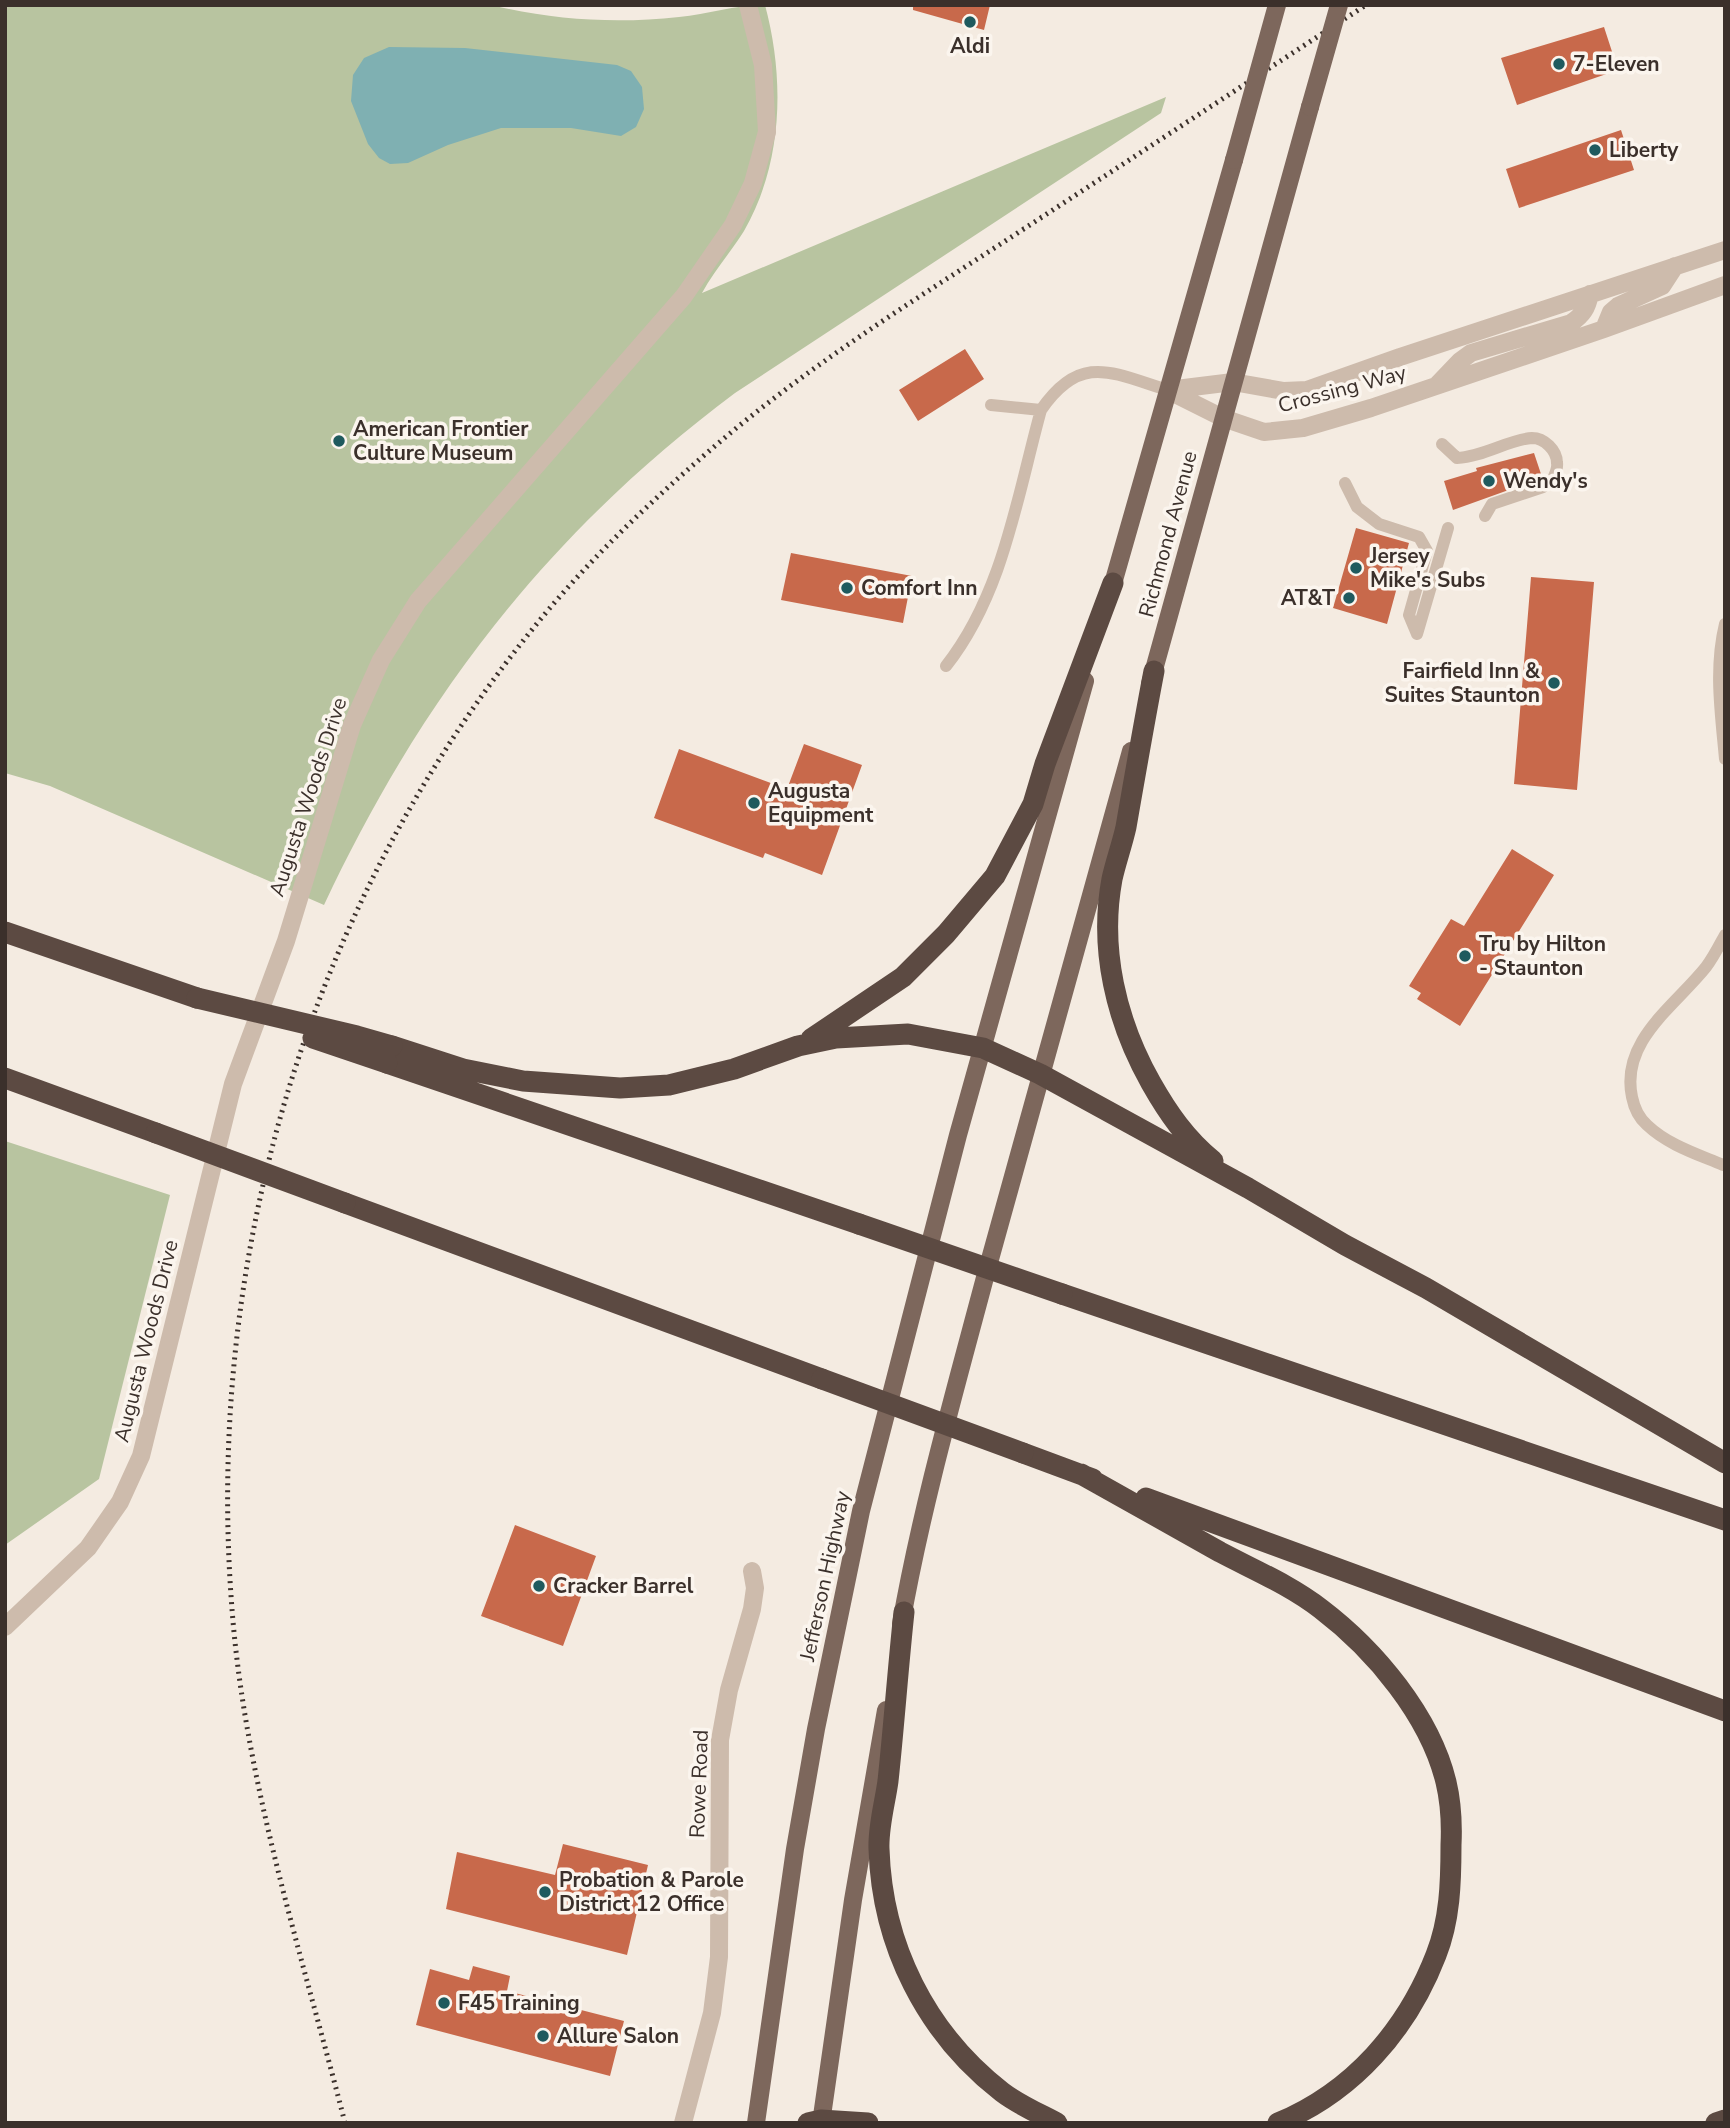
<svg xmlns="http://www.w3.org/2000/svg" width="1730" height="2128" viewBox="0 0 1730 2128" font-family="'Nunito Sans',sans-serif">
<rect width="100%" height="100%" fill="#f4ebe1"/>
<path fill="#b8c4a0" d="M5,5H491C553,20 615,24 679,17C708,14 735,5 765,5C785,79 783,163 744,231C731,252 713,272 702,293L1166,97L1161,113L735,393C549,532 422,696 324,905L50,786L5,773Z
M5,1141L170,1195L99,1479L5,1545Z"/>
<path fill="#7fb0b2" d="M389,47L465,48L617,65L631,71L642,87L644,109L636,127L621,136L571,128H501L448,145L408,163L390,164L379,158L368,144L351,101L353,75L364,58Z"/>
<path fill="#c8694b" d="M913,5H990L984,30L913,10Z
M1604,27L1618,70L1517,105L1501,58Z
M1621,130L1634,170L1519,208L1506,169Z
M965,349L984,379L918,421L899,390Z
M1534,453L1542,477L1539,479L1453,510L1444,481L1477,471L1476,468Z
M1356,528L1409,543L1387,624L1333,608Z
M791,553L912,576L903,623L781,600Z
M1531,577L1594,582L1577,790L1514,784Z
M804,744L862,765L822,875L765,853L763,858L654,818L679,749L787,789Z
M1512,849L1554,875L1460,1026L1417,999L1421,993L1409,986L1451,919L1464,926Z
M515,1525L596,1556L563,1646L481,1616Z
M563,1844L648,1865L627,1955L446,1909L457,1852L555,1875Z
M473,1966L510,1976L507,1991L624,2021L610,2076L416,2025L430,1969L469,1980Z"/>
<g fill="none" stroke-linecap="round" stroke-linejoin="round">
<path stroke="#cdbbac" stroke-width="12" d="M991,405L1041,410
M1442,444L1457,458C1483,457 1510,439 1532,438C1544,438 1557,450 1557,463C1558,468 1555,474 1553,479L1543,487L1492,504L1485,516
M1345,483L1357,507L1379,524L1419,537L1427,551L1409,615L1417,634
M1725,624C1714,669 1721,714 1725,759
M1417,634L1448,528
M946,666C1003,594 1017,497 1041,410C1080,353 1111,372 1167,390
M1723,1165C1697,1154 1668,1145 1647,1125C1639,1118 1634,1107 1632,1097C1620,1041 1675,1006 1706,967C1713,958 1719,946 1725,935"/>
<path stroke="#cdbbac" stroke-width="18" d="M5,1627L88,1548L120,1502L141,1456L233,1084L286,941L352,725L381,660L418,601L684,296L733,225L753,183L767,132L763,65L748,5
M683,2123L712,2013L719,1957L720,1740L729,1690L752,1609L755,1588L752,1571"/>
<path stroke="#cdbbac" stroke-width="18" d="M1604,329L1611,312L1618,306L1662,286L1675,266
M1438,384L1460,361L1471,353L1571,323C1583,315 1587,308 1590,294
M1167,390L1223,418L1264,432L1303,428L1371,408L1604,329L1725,285
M1168,390L1233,382L1284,391L1307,390L1400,357L1725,250"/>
<path stroke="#7d675c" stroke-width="18" d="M1110,594L1234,160
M1150,684L1310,107
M901,1624C922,1505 956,1387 987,1270C1034,1097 1082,924 1131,751
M756,2123L795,1849L816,1729L861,1511L958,1135L1085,681
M821,2123L853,1900L886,1710"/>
<path stroke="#5c4a42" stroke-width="21" d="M1154,671C1144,723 1135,775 1126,827C1122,845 1116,861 1112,879C1099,949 1116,1021 1151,1083C1168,1113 1186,1139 1213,1161
M5,932L197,998
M811,1039L903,977L946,934L995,876L1033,804L1045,764L1113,583
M392,1046L463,1069L523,1081L620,1088L669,1085L734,1069L798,1046L836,1038L908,1034L983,1048L1040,1074L1248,1188L1345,1245L1426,1288L1725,1463
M387,1063L859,1224
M5,1078L156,1133
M345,1203L822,1379
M1062,1294L1725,1520
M1023,1453L1093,1479
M1081,1474C1128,1500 1174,1526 1220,1552C1254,1570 1290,1585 1321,1609C1375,1650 1430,1716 1446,1782C1451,1803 1452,1824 1451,1845C1451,1882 1450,1920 1436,1955C1407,2030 1353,2092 1278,2123
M1146,1498L1725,1711
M904,1612C898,1668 894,1725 888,1781C885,1803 878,1827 879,1849C882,1945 926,2033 1002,2092C1019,2105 1038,2113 1057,2123
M808,2123L821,2120L868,2123
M1716,2123L1725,2120"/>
<path stroke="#3b302b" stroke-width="5" stroke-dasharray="2 5" stroke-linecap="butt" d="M345,2123C302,1954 245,1782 232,1609C204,1255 311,901 535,626C590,558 655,497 722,440C812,364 914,300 1013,236C1131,159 1248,82 1366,5"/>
<path stroke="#7d675c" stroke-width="18" d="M1310,107L1339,5
M1234,160L1277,5"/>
<path stroke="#5c4a42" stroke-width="21" d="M197,998L357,1036L392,1046
M313,1038L387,1063
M156,1133L345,1203
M859,1224L1062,1294
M822,1379L1023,1453"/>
</g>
<g fill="#1f5a5e" stroke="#fbf5ee" stroke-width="2.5">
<circle cx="970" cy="22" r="7"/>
<circle cx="1559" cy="64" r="7"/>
<circle cx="1595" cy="150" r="7"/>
<circle cx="339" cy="441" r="7"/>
<circle cx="1489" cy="481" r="7"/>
<circle cx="1356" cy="568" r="7"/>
<circle cx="847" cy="588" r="7"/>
<circle cx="1349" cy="598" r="7"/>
<circle cx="1554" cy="683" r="7"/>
<circle cx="754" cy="803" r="7"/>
<circle cx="1465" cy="956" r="7"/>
<circle cx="539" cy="1586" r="7"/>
<circle cx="545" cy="1892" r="7"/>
<circle cx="444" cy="2003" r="7"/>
<circle cx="543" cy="2036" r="7"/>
</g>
<g text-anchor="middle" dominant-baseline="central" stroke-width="7" stroke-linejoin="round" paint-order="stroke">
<g font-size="21" font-weight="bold" fill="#3b302b" stroke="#fbf5ee" text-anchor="start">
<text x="970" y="46" text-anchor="middle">Aldi</text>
<text x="1573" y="64">7-Eleven</text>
<text x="1609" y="150">Liberty</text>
<text x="353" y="429">American Frontier<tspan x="353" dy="24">Culture Museum</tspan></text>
<text x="1503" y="481">Wendy's</text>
<text x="1370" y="556">Jersey<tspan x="1370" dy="24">Mike's Subs</tspan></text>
<text x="861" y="588">Comfort Inn</text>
<text x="1335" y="598" text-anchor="end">AT&amp;T</text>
<text x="1540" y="671" text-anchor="end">Fairfield Inn &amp;<tspan x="1540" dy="24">Suites Staunton</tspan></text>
<text x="768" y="791">Augusta<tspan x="768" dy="24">Equipment</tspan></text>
<text x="1479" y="944">Tru by Hilton<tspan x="1479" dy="24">- Staunton</tspan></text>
<text x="553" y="1586">Cracker Barrel</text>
<text x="559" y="1880">Probation &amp; Parole<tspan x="559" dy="24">District 12 Office</tspan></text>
<text x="458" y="2003">F45 Training</text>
<text x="557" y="2036">Allure Salon</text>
</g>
<g font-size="21" fill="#3b302b" stroke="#fbf5ee">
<text transform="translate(1342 389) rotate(-15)">Crossing Way</text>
<text transform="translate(1168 534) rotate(-75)">Richmond Avenue</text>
<text transform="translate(308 797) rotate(-72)">Augusta Woods Drive</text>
<text transform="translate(146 1341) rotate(-76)">Augusta Woods Drive</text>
<text transform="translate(825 1576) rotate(-78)">Jefferson Highway</text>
<text transform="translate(699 1784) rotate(-88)">Rowe Road</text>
</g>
</g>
<rect width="1730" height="2128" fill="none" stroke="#3b302b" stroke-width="14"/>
</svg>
